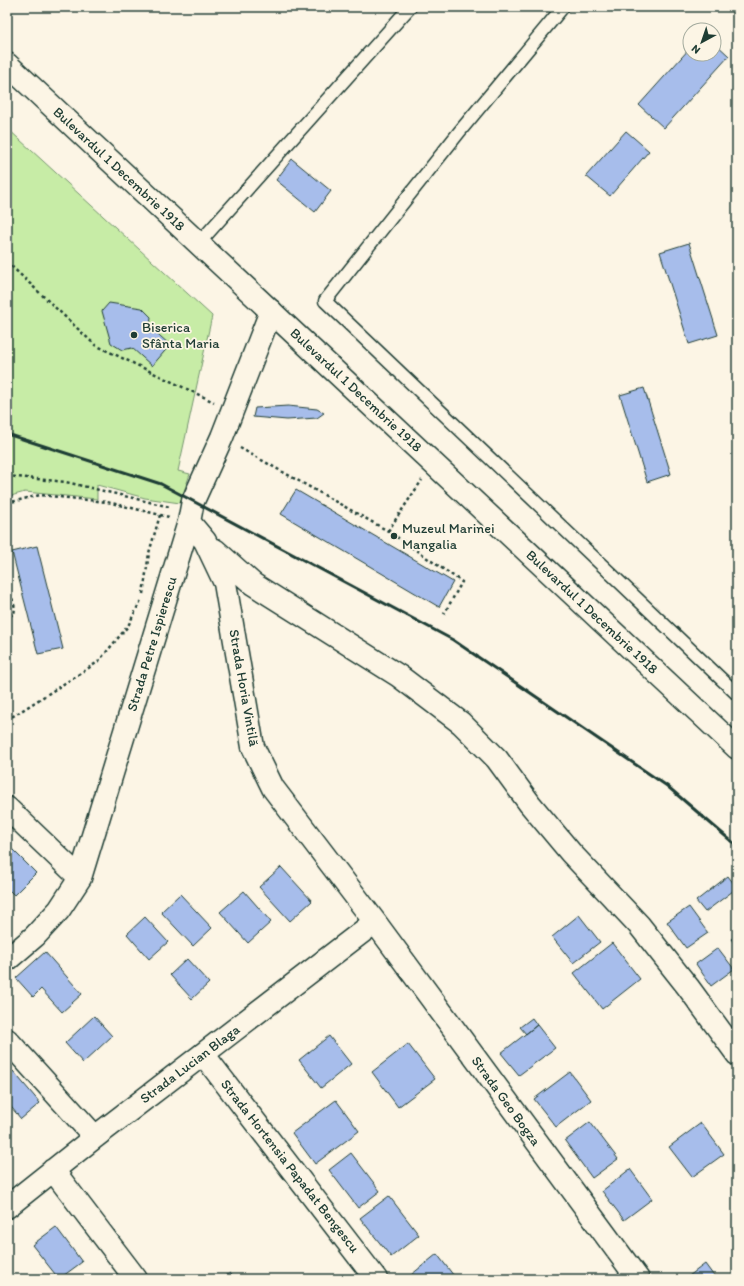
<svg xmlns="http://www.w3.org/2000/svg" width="744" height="1286" viewBox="0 0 744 1286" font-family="Itim,sans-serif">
<rect width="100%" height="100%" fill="#fcf5e5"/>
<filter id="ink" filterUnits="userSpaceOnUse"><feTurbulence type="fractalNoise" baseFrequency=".025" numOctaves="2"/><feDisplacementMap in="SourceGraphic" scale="8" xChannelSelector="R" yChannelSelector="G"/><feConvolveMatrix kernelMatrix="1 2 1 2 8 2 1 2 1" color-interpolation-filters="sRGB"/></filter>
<g filter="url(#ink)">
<path fill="#c7eca6" stroke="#73946d" d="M7,128L212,316L178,471L190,474L180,503L145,498L97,485V499L25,492L7,497Z"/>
<path fill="#a7bdeb" stroke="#1f3d34" d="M714,42L729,56L664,128L639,105L690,48V54H714Z
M626,131L649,151L610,196L586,176Z
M292,159L331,191L315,212L276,180Z
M689,243L718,335L689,344L660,252Z
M109,303L142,308L151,317L150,327L170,345L152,366L132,348L122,350L111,343L102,311Z
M644,388L671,474L647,482L620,395Z
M288,406L317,409L324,413L317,418L287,420L253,417L255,408Z
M296,490L453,582L439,607L281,514Z
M37,546L63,649L38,654L12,552Z
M11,848L36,873L14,895L7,888V852Z
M281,867L312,901L290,921L259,887Z
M728,876L737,888L705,912L696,901Z
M244,891L271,922L248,943L220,912Z
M180,894L212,928L193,946L161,912Z
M689,907L708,933L686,948L667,922Z
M579,915L600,942L573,963L552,937Z
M145,917L168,942L149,959L127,934Z
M737,935V947L731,939Z
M612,943L640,979L602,1009L574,973Z
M718,948L734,969L711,986L696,964Z
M45,952L82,994L62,1012L41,989L33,997L16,978Z
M187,959L209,983L192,999L170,975Z
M94,1016L112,1036L83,1063L65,1043Z
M532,1018L537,1025L526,1034L520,1027Z
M537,1025L555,1048L519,1075L501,1053Z
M329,1036L351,1064L321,1088L299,1060Z
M408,1044L435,1079L398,1107L372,1072Z
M13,1071L40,1103L21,1119L7,1102V1077Z
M570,1072L591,1100L556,1127L534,1099Z
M336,1100L359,1131L315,1164L292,1133Z
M590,1122L618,1159L592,1178L565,1141Z
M701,1123L724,1154L692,1177L669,1147Z
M351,1153L380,1191L358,1208L329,1170Z
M630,1169L652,1199L624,1220L602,1191Z
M389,1196L419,1235L391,1257L360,1218Z
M56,1227L82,1262L59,1279L32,1245Z
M437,1254L454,1276L450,1279H406Z
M705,1264L716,1279H685Z
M230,1273L235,1279H222Z"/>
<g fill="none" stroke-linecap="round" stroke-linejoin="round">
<g stroke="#1f3d34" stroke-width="15">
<path id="lane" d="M563,7L460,131L325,301L737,694
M199,243L410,7"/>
</g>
<g stroke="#1f3d34" stroke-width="25">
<path id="street" d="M189,522L205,541L225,583L253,747L273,788L375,922L638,1279
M215,550L253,584L399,676L461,723L497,759L530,804L571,853L639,925L688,987L737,1054
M7,808L80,878
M7,960L35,936L59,910L80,878L189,522L193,501L222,437L271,311
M7,1040L95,1137
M203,1054L376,1279
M53,1170L136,1279
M7,1207L95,1137L375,922"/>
</g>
<g stroke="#1f3d34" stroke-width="25">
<path id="highway" d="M7,64L737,748"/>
</g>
<path stroke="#1f3d34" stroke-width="2.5" stroke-dasharray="3 3" stroke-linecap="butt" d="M7,262L95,345L214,402
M240,448L388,531L462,582L444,614
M7,476L66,482L170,507
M7,503L40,495L107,502L169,517
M388,531L422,480
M7,581L15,608L14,614L7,617
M143,594L149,553L160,515
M7,720L98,662L128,626L141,600"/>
<use href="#lane" stroke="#fcf5e5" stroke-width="12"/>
<use href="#street" stroke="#fcf5e5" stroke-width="22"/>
<use href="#highway" stroke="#fcf5e5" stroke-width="22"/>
<path stroke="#1f3d34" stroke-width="3" d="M7,434L161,484L453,640L667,786L737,846"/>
</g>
</g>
<g fill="#1f3d34" stroke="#fcf5e5" stroke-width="1.5">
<circle cx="134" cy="335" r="4"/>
<circle cx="394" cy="536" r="4"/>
</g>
<g text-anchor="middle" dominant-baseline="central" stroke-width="3.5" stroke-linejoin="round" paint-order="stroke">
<g font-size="14" fill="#1f3d34" stroke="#fcf5e5">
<text transform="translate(119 169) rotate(43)">Bulevardul 1 Decembrie 1918</text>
<text transform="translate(356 390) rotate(43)">Bulevardul 1 Decembrie 1918</text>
<text transform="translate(592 612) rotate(43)">Bulevardul 1 Decembrie 1918</text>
<text transform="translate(152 644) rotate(-73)">Strada Petre Ispierescu</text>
<text transform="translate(244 688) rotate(80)">Strada Horia Vintilă</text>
<text transform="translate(190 1064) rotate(-37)">Strada Lucian Blaga</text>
<text transform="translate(506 1101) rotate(54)">Strada Geo Bogza</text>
<text transform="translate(290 1166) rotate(52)">Strada Hortensia Papadat Bengescu</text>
</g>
<g font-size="14" fill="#1f3d34" stroke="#fcf5e5" text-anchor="start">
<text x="142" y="327">Biserica<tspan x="142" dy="16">Sfânta Maria</tspan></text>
<text x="402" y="528">Muzeul Marinei<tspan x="402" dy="16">Mangalia</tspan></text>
</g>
</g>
<rect width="744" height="1286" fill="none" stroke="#fcf5e5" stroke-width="24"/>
<rect x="12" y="12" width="720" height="1262" fill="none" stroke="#1f3d34" stroke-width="1.5" filter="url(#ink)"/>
<g transform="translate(702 42) rotate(220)"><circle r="19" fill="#fcf5e5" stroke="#a4ab9e"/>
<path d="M0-3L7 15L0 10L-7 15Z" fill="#1f3d34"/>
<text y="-6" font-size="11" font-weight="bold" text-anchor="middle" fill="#1f3d34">N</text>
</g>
</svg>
